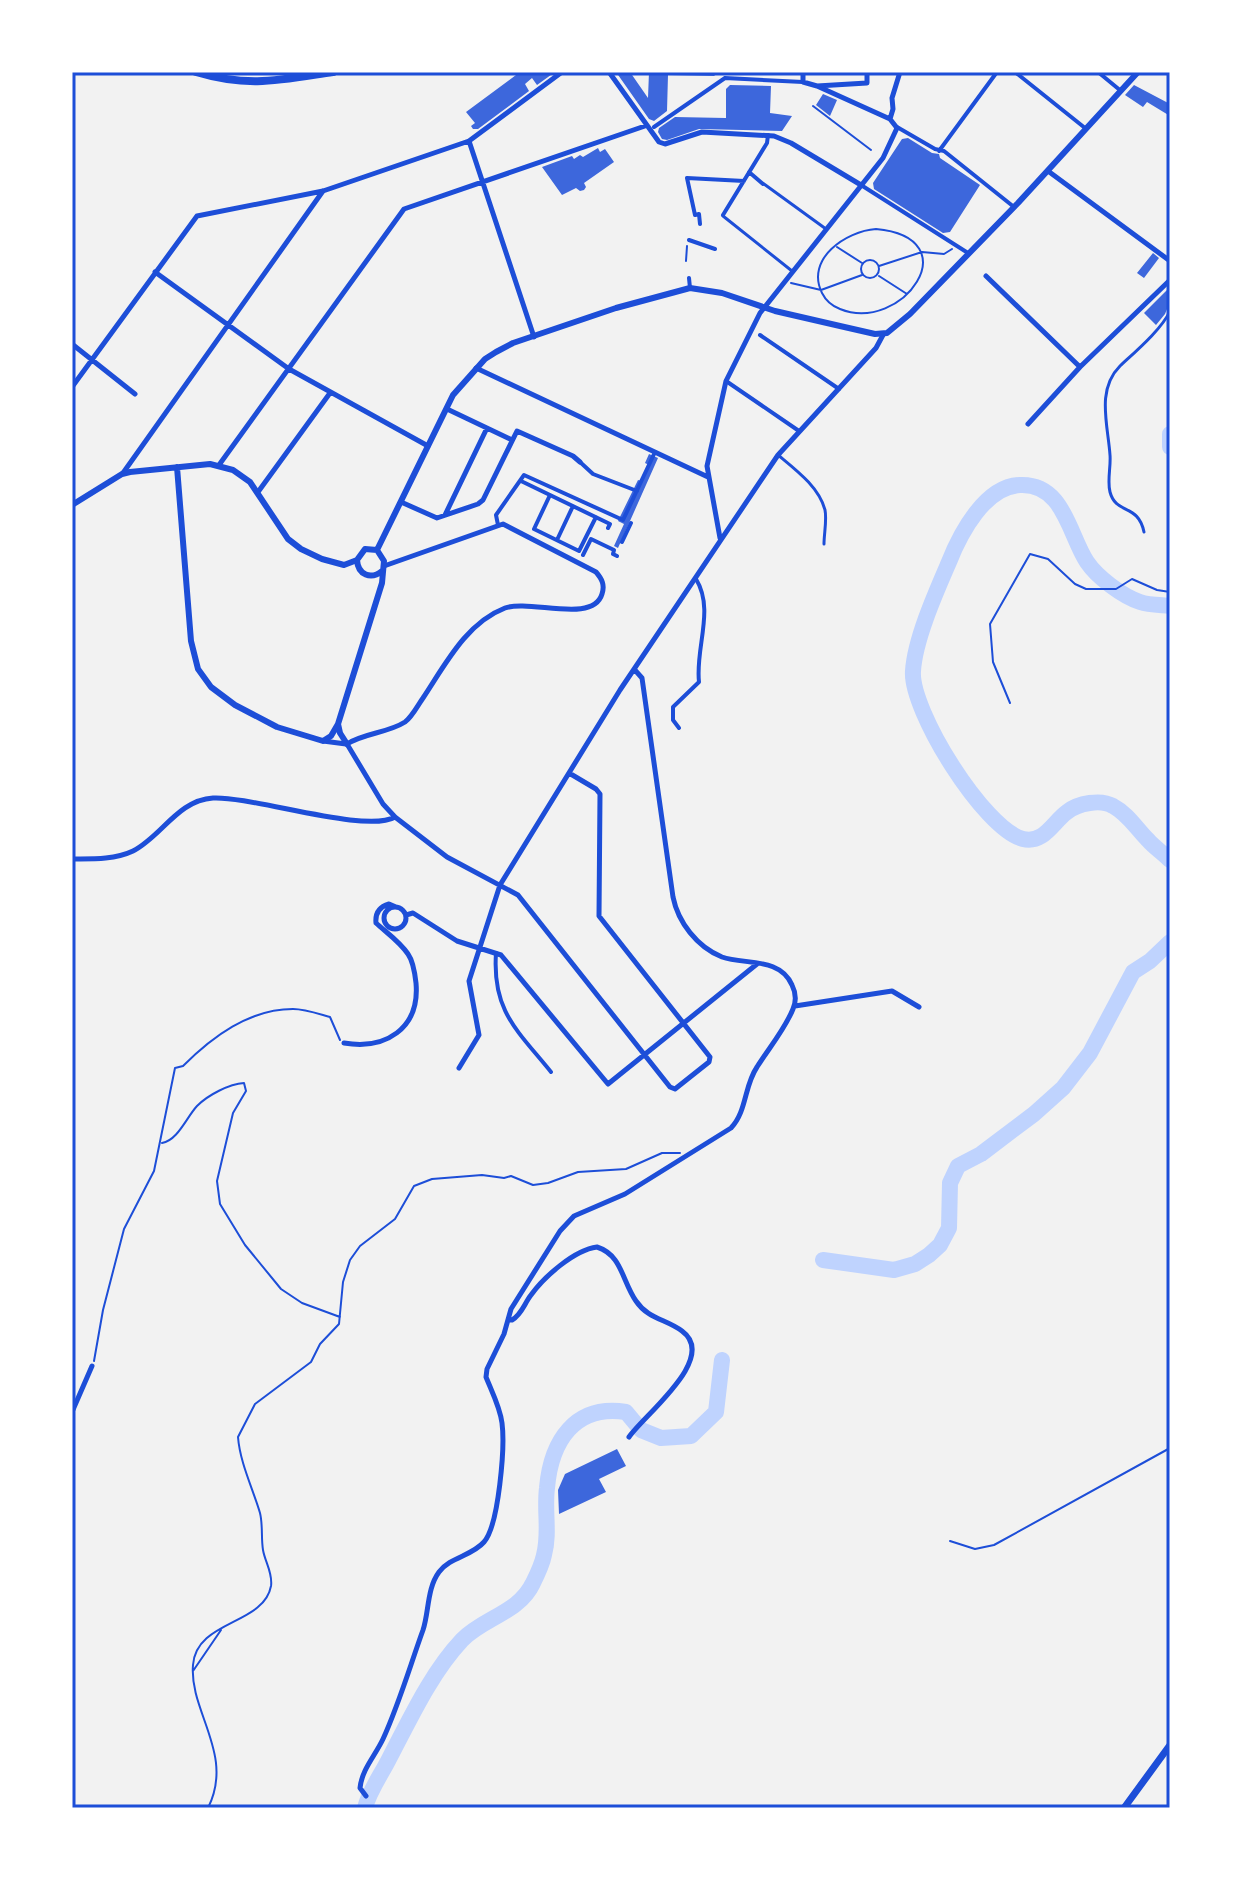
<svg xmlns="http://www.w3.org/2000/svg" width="1242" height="1880" viewBox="0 0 1242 1880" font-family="Spectral,serif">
<rect width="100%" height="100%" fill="#f2f2f2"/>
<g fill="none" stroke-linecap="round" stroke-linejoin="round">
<path stroke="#bfd3fe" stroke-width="16" d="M1170,434V447
M1170,606C1161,605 1149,605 1140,602C1122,596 1097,577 1087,562C1069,535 1064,483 1020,485C985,486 960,534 949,562C936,592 915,639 913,671C910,710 984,829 1023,839C1044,844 1053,822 1067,812C1078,803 1101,799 1113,806C1128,814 1136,828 1148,840C1154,847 1163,853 1170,860
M823,1260L894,1270L915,1264L929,1255L940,1245L949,1228L950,1183L958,1166L981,1154L1034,1114L1063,1088L1090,1053L1133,972L1150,961L1170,942
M365,1808C369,1791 381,1775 389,1759C410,1719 431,1673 462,1640C483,1618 519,1613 533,1583C537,1575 542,1565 544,1555C550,1533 544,1511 547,1488C551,1441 575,1404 626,1412L641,1430L661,1438L691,1436L716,1412L722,1360"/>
</g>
<path fill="#3d67dc" d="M520,72H555L537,85L532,78L525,84L529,91L478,129H473L471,126L475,123L466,112Z
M616,72H630L648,98L649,72H719L714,76L668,75L667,111L654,121L649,119Z
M730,85L771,86L770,113L792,116L782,131L699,129L667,140L662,139L658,132L659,128L675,117L726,118V89Z
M1134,85L1170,104V116L1147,102L1143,107L1125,95Z
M823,94L837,100L830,116L816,105Z
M908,138L932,153L939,154L940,158L980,185L950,232L943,233L874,189L873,183L902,139Z
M598,148L600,152L605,149L614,162L584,183L586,187L584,190L580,191L576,188L562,195L542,167L572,156L574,159L580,155L583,157Z
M1153,253L1159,258L1144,278L1137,273Z
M1170,287V302L1165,314L1156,325L1144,313Z
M649,454L658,458L618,548L614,546L624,524L618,521L638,480L642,481L649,465L645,463Z
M617,1449L626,1466L599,1479L606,1492L559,1514L558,1490L565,1474Z"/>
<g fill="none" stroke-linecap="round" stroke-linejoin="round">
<path stroke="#1d4ed8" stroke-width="2" d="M813,106L871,150
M876,229C971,238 902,334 840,309C832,306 826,301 822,293C805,259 846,231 876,229Z
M837,247L862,263
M861 269a9 9 0 1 1 18 0a9 9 0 1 1-18 0Z
M686,261L687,246
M879,266L922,252L944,254L952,249
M879,276L907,294
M791,283L821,290L862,275
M1010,703L993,662L990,624L1030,554L1048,559L1075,584L1086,589H1116L1132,579L1157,590L1170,592
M162,1143C178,1140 186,1118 197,1106C208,1095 229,1084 244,1083L246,1091L233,1113L217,1181L220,1204L245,1245L281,1289L302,1303L340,1317
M94,1361L103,1310L124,1229L154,1171L175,1068L183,1066C212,1037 249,1009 293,1009C305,1009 319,1014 330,1017L340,1040
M950,1541L975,1549L994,1545L1170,1448
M193,1671L221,1630
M208,1808C235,1754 189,1712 193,1665C196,1620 264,1625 271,1586C273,1573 265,1562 263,1550C261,1538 263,1525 260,1513C253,1489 240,1463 238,1437L255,1404L311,1362L320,1344L339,1324L343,1282L350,1260L360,1246L395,1219L414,1186L432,1179L482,1175L504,1178L511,1176L533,1185L548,1183L578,1172L626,1169L662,1153H680"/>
<path stroke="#1d4ed8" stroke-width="3" d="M764,184L826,229
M723,216L792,271
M778,455C796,470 819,487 825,510C827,520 824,534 824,544
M1144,532C1138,503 1116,515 1110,492C1107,481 1111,467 1110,455C1108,425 1096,390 1120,366C1135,352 1162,329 1170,311"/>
<path stroke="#1d4ed8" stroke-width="4" d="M1015,72L1085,128
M1098,72L1121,91
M725,78L803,82
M654,127L725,78
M897,127L935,149L944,151L1014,207
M939,151L997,72
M749,172L763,184
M861,185L968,253
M723,215L767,143L768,135
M700,224L699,214L695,215L687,178L744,181
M689,240L715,249
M689,278L690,288
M760,335L839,389
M726,381L799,431
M580,462L593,474L637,491
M521,481L610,524L608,528
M550,495L534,529L579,551L596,517
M498,525L496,515L524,475L623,520L655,452
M557,540L573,506
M622,542L631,523
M583,555L591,539L614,550L613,554L617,556
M679,728L673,720V707L699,682C695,648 715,610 696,579
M496,953C492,1011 517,1030 551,1072"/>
<path stroke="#1d4ed8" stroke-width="5" d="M609,72L659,142L665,144L702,132L774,136L791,143L861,185
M803,72V82L817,86L867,83V72
M890,119L893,109L892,98L900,72
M469,141L534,337
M1048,171L1170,261
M155,272L289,369L428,446
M986,276L1080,367
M72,344L135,394
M476,368L708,477
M72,387L197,216L323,191L469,141L562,72
M447,409L510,439
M1028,424L1080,367L1170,280
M219,465L404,209L645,126
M123,473L323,191
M258,492L330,393
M401,502L437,518L478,504L483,500L517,431L573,456L580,462
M445,515L487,428
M720,538L707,466L726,381L760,313L883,158L897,128L890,119L817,86
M323,741L346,744
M347,744L383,804L395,817L447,857L518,895L670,1087L675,1089L709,1062L710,1057L599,916L600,794L596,789L569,773
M347,744C364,733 388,733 405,722C412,717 418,705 423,698C445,665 466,623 505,608C530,599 593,624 602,594C605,585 602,579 596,572L503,524L384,566
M72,859C92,859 114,860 133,851C161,837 178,800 213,798C252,796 366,834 395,817
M384 918a11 11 0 1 1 22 0a11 11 0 1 1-22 0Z
M406,915L413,913L457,941L501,955L608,1084L757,964
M795,1006L892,991L919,1007
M344,1043C385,1050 420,1029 416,983C415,974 413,961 408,954C400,942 387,933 376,923C375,913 379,907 389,904L396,907
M459,1068L479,1035L469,981L500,885L620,690L778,455L876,348L883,335
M508,1320H512C522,1314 524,1304 531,1295C544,1277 574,1250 597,1247C622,1255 622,1281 636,1301C648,1319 666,1319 682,1331C719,1358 644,1415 629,1437
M72,1412L92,1366
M366,1796L360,1788C362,1769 375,1756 383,1739C399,1704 410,1666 423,1630C429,1612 427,1588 439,1572C450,1557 472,1556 484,1542C499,1525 505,1446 502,1423C500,1407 492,1392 486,1377L487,1369L504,1334L511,1309L560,1231L574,1216L625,1194L731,1128C747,1111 744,1086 757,1067C769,1048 785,1029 793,1009C796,1002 796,993 792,985C780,957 745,965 722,957C697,947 678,922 673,897L642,678L634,669"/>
<path stroke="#1d4ed8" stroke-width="6" d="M177,467L191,641L198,669L211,687L235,705L277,727L323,741L331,736L338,724
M72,505L122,474L130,472L210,464L233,470L250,482L288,539L301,549L322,559L344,565L357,560
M377,550L453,395L485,359L496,352L513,343L616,308L690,288L722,293L775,311L840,326L875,334L887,333L910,314L1018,203L1138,72
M357,560C358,575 371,580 382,571
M357,560L365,549L377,550
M347,744L340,733L338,724L382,583L384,561L377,550"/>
<path stroke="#1d4ed8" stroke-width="7" d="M1124,1808L1170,1745"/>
<path stroke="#1d4ed8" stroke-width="8" d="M196,72C249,88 280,80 333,72"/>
</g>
<rect width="1242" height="1880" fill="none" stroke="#ffffff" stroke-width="148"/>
<rect x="74" y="74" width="1094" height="1732" fill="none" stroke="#1d4ed8" stroke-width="3"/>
</svg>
